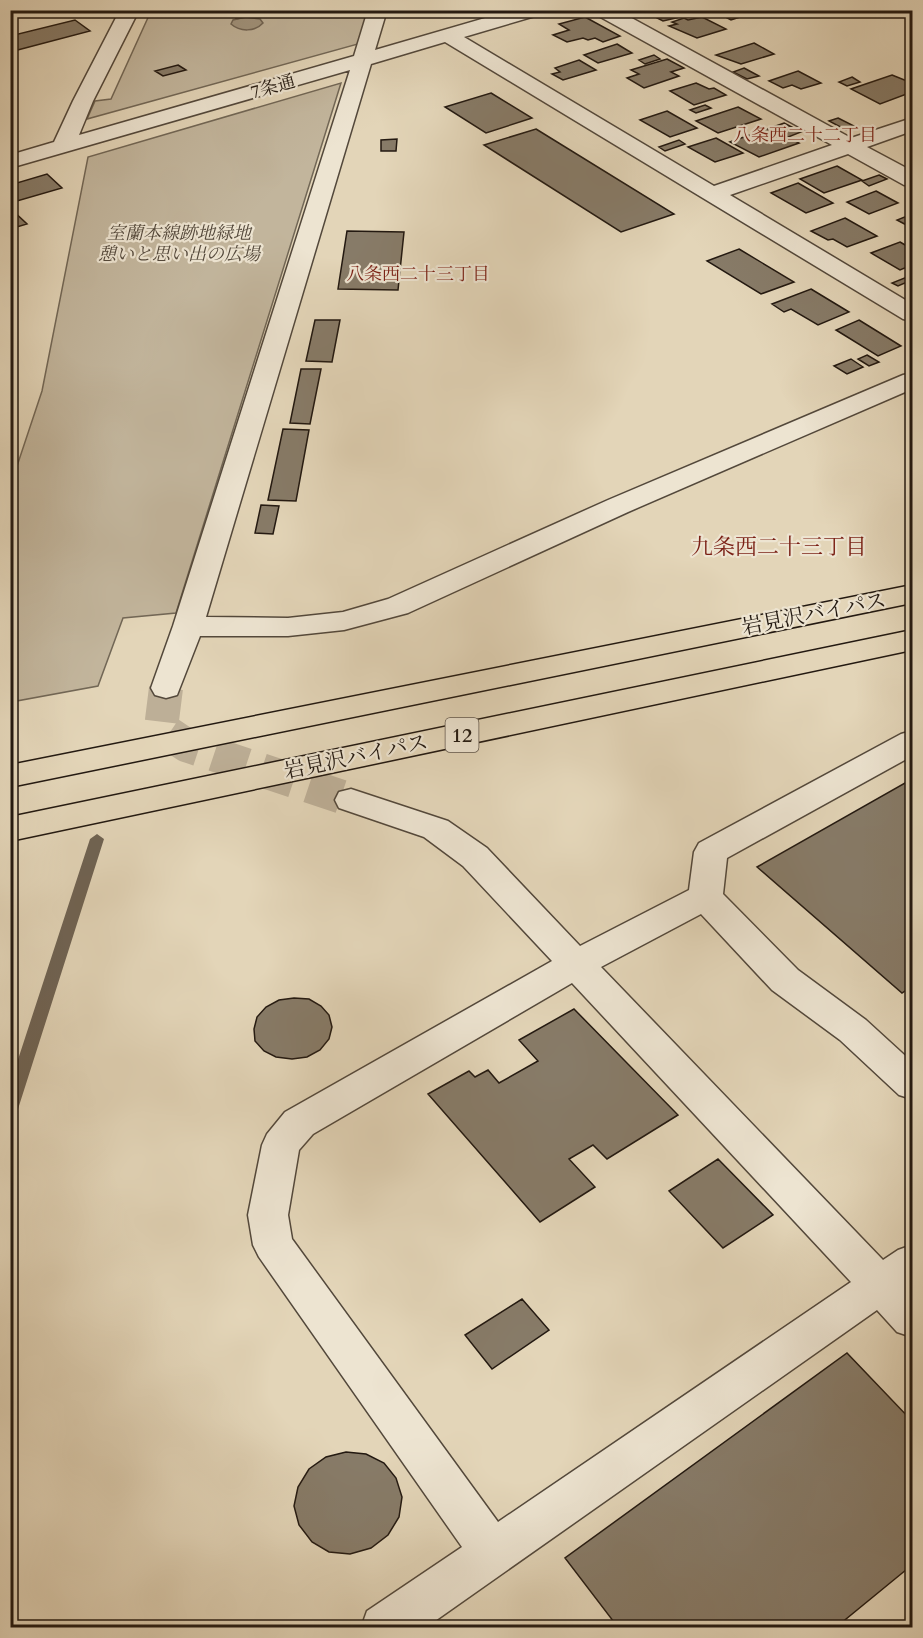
<svg xmlns="http://www.w3.org/2000/svg" width="923" height="1638" viewBox="0 0 923 1638" font-family="Cardo,'Noto Serif JP',serif">
<rect width="100%" height="100%" fill="#e3d5b8"/>
<filter id="stains"><feTurbulence type="fractalNoise" baseFrequency=".00333" numOctaves="4"/><feColorMatrix values="0 0 0 0 .2 0 0 0 0 .09 0 0 0 0 .02 0 0 0 .5 -.17"/></filter>
<radialGradient id="worn" r=".72"><stop offset=".6" stop-color="#630" stop-opacity="0"/><stop offset="1" stop-color="#630" stop-opacity=".3"/></radialGradient>
<path fill="#c2b59c" stroke="#726756" stroke-width="1.5" d="M151,11H368L358,44L87,119L95,101L111,99Z
M341,83L176,613L123,618L98,686L11,702V484L42,391L88,157Z"/>
<path fill="#a2957f" stroke="#6f6353" stroke-width="1.5" d="M246,17L260,19L263,23C255,32 240,32 231,24L233,20Z"/>
<g fill="none" stroke-linecap="round" stroke-linejoin="round">
<path fill="#6f6353" fill-rule="evenodd" d="M229,10H237L243,18L236,20Z
M97,834L104,839L18,1109L16,1113L10,1115V1084L90,839Z"/>
</g>
<path fill="#877b68" stroke="#231911" stroke-width="1.5" d="M712,10H762L731,20Z
M665,12L676,18L663,21L653,16Z
M585,17L620,36L603,42L595,38L588,40L583,38L567,42L553,35L569,30L559,24Z
M702,17L726,29L697,38L669,26L677,24L672,22L684,18L688,20Z
M75,20L90,31L10,52V36Z
M754,43L774,54L741,64L716,55Z
M617,44L632,53L598,63L584,55Z
M654,55L660,59L645,64L639,60Z
M667,59L684,68L671,72L679,76L644,88L627,78L639,74L631,70Z
M579,60L596,70L563,80L552,74L560,72L555,68Z
M178,65L186,70L163,76L155,71Z
M744,68L759,76L747,79L733,72Z
M798,71L821,83L801,89L792,85L783,88L769,81Z
M892,75L912,83V92L880,104L851,89Z
M852,77L860,82L847,86L839,82Z
M696,83L709,89L714,88L726,95L694,105L670,91Z
M491,93L532,118L486,133L445,107Z
M705,105L711,108L696,113L690,110Z
M738,107L761,119L718,133L696,121Z
M667,111L697,128L670,137L640,120Z
M838,118L856,127L846,130L829,121Z
M784,123L801,132L788,137L799,143L759,157L730,142Z
M536,129L674,214L621,232L484,145Z
M716,138L743,153L715,162L688,147Z
M397,139L396,151H381V140Z
M679,140L685,144L665,151L659,147Z
M837,166L862,180L824,193L800,179Z
M47,174L62,188L10,203V185Z
M879,175L887,179L869,186L862,181Z
M798,183L833,203L806,213L771,193Z
M876,191L898,203L869,214L847,202Z
M10,208L27,224L10,229Z
M912,214V228L897,220Z
M845,218L877,236L847,247L833,239L828,240L811,231Z
M347,231L404,232L398,290L338,289Z
M900,242L912,249V265L900,270L871,253Z
M739,249L794,282L761,294L707,261Z
M907,277L912,280L898,286L892,283Z
M811,289L849,312L818,325L791,309L784,312L772,304Z
M315,320H340L332,362L306,361Z
M859,320L901,346L878,356L836,330Z
M867,355L879,362L869,366L858,359Z
M851,359L863,367L847,374L834,366Z
M301,369H321L310,424L290,423Z
M283,429L309,430L296,501L268,500Z
M261,505L279,506L273,534L255,533Z
M912,779V986L902,993L757,867Z
M294,998L309,999L321,1006L329,1015L332,1027L329,1039L320,1050L307,1057L292,1059L276,1057L264,1051L255,1041L254,1029L257,1017L266,1007L279,1000Z
M574,1009L678,1115L607,1159L593,1145L569,1159L595,1187L540,1222L428,1094L469,1071L475,1077L488,1070L499,1083L538,1061L519,1040Z
M718,1159L773,1215L723,1248L669,1191Z
M522,1299L549,1330L492,1369L465,1335Z
M847,1353L912,1421V1565L835,1628H606L614,1622L565,1558Z
M346,1452L366,1454L384,1463L396,1478L402,1497L399,1517L388,1535L371,1548L350,1554L329,1552L312,1542L299,1525L294,1506L298,1487L309,1469L326,1457Z"/>
<g fill="none" stroke-linecap="round" stroke-linejoin="round">
<path stroke="#bdaf97" stroke-width="34" stroke-dasharray="34 16" stroke-linecap="butt" d="M166,688L161,728L186,745L351,800"/>
<g stroke="#53483b" stroke-width="3">
<path id="minor" d="M120,10H139L93,101L79,135L354,56L368,10H387L375,50L513,10H544L542,14L464,37L714,186L832,145L595,14L593,10H617L851,138L912,118V131L867,147L912,171V186L904,185L848,154L730,195L912,304V321L903,319L445,42L371,64L206,617L288,618L343,612L388,599L608,500L903,375L912,373V389L628,512L408,613L344,630L288,636H200L177,695L166,698L155,695L151,688L173,626L350,70L10,168V155L54,142L73,101Z
M912,731V756L727,858L723,894L798,970L866,1020L912,1062V1099L899,1095L840,1040L772,990L701,914L601,967L883,1260L898,1250L912,1245V1285L909,1288L912,1291V1337L897,1332L877,1310L425,1628H361L367,1611L462,1547L259,1257L253,1245L248,1215L262,1145L267,1134L285,1112L552,961L463,866L424,837L339,808L335,800L339,792L351,789L448,821L487,848L580,946L689,890L694,852L699,843L901,734ZM572,983L851,1282L498,1522L292,1239L288,1215L299,1150L313,1134Z"/>
</g>
<g stroke="#231911" stroke-width="3">
<path id="highway" d="M912,585V603L10,787V765Z
M912,630V650L10,841V817Z"/>
</g>
<use href="#minor" fill="#ede4d1" fill-rule="evenodd"/>
<use href="#highway" fill="#e3d5b8" fill-rule="evenodd"/>
</g>
<g text-anchor="middle" dominant-baseline="central" stroke-width="4.5" stroke-linejoin="round" paint-order="stroke">
<g font-size="18" fill="#231911" stroke="#ede4d1">
<text transform="translate(273 87) rotate(-16)">7条通</text>
</g>
<g font-size="18" fill="#7a1f14" stroke="#ede4d1">
<text x="805" y="135">八条西二十二丁目</text>
<text x="418" y="274">八条西二十三丁目</text>
</g>
<g font-size="18" font-style="italic" fill="#53483b" stroke="#ede4d1">
<text x="179" y="233">室蘭本線跡地緑地<tspan x="179" dy="21">憩いと思い出の広場</tspan></text>
</g>
<rect fill="#ede4d1" stroke="#60564b" stroke-width="1.5" x="445.5" y="718" width="33" height="34" rx="4.5"/>
<g font-size="20" font-weight="bold" fill="#231911">
<text x="462" y="735">12</text>
</g>
<g font-size="21" fill="#231911" stroke="#ede4d1">
<text transform="translate(814 614) rotate(-11)">岩見沢バイパス</text>
<text transform="translate(356 757) rotate(-12)">岩見沢バイパス</text>
</g>
<g font-size="22" fill="#7a1f14" stroke="#ede4d1">
<text x="779" y="547">九条西二十三丁目</text>
</g>
</g>
<rect width="923" height="1638" fill="none" stroke="#e3d5b8" stroke-width="36"/>
<rect x="12" y="12" width="899" height="1614" fill="none" stroke="#231911" stroke-width="3"/>
<rect x="18" y="18" width="887" height="1602" fill="none" stroke="#231911" stroke-width="1.5"/>
<rect width="100%" height="100%" filter="url(#stains)"/>
<rect width="100%" height="100%" fill="url(#worn)"/>
</svg>
